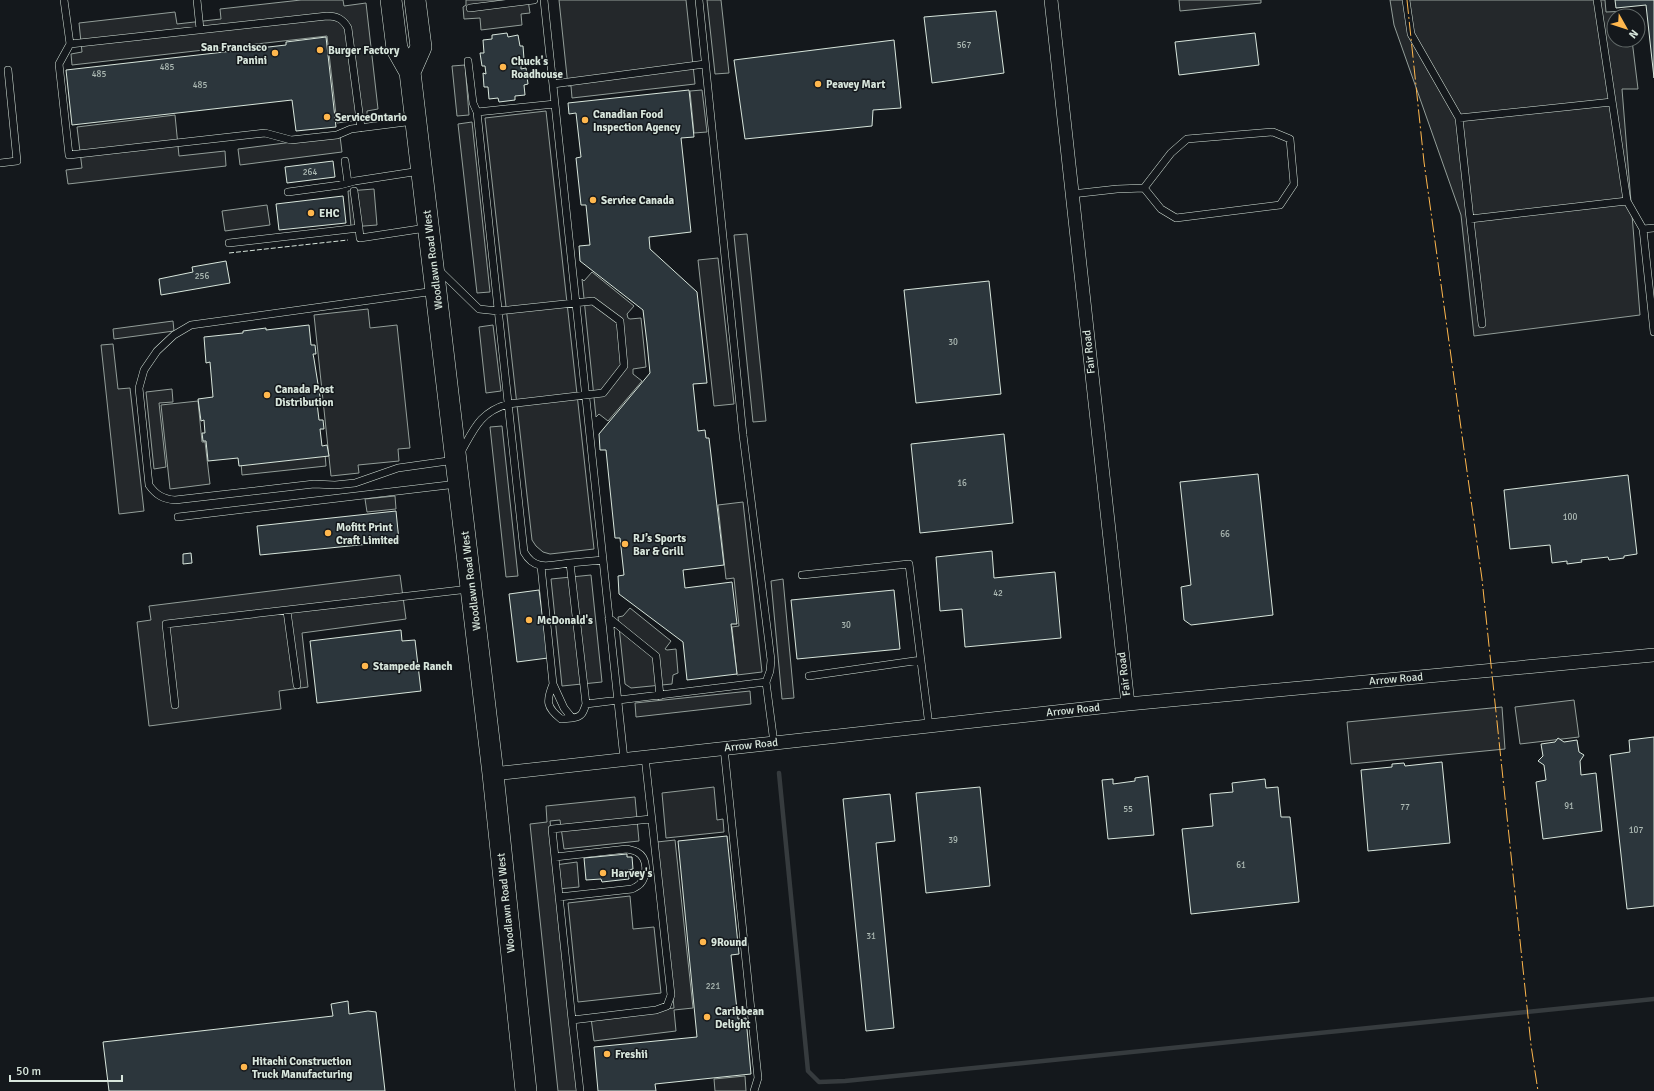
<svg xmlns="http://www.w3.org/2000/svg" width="1654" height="1091" viewBox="0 0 1654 1091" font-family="Signika,sans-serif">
<rect width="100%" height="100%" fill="#14181c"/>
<path fill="#24282b" stroke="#939e99" d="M301,0H343L344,6L366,3L378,109L367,111V119L337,123L327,36L72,65L71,54L82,52L79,23L175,12L177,24L221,19L220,9Z
M466,0H528L530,13L521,14L522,25L481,30L480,18L464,19L463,7L466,5Z
M559,0H686L695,84L572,98L571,86H568Z
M707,0H721L729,73L715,74Z
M1179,0H1261V3L1180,11Z
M1390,0H1605L1606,12L1628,11L1629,16H1614V40H1632L1638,89H1622L1640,315L1474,336L1461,215L1394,25Z
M465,65L469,115L457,116L452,66Z
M702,90L707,132L694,133L690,91Z
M546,111L594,549L550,554L543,552L536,546L532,540L485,118Z
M175,115L179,156L225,151L226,166L68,184L66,170L82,168L77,127Z
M472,122L490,292L477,293L458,124Z
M340,136L342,152L240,165L238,149Z
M374,189L377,225L351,227L348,191Z
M267,205L270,225L225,231L222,211Z
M747,234L766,421L753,422L734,235Z
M718,258L734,404L714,406L698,260Z
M592,272L634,306L627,314L628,318L630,319L641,318L646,367L633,369V374L642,381L608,421L599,414L596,417L582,279L584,281Z
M368,309L370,328L397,325L410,448L398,449L399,461L358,465L359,473L331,476L314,315Z
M173,321L174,331L114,339L113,329Z
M493,325L501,391L486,393L479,327Z
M113,344L118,389L130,388L144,511L119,514L101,345Z
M172,389L173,402L159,403L166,467L154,469L146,392Z
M198,401L202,442H205L210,484L170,489L161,405Z
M502,426L518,576L506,577L490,427Z
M325,454L326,466L242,475L241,463Z
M395,496L396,509L367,512L365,499Z
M743,502L762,672L737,675L732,627L739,626L734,578L726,579L718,505Z
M400,575L406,619L302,633L308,687L279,691L281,709L149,726L137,622L151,620L149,606Z
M591,575L602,682L562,686L551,579Z
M783,579L794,698L782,699L771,581Z
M630,608L671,641L665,649L667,650L676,649L678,673L673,675L672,684L631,688L625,684L618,617L623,616Z
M750,691L751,704L636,717L635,703Z
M1574,700L1579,737L1520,744L1515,707Z
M1502,707L1505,749L1351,764L1347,722Z
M714,787L717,820L723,819L724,832L666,838L662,793Z
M635,797L639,841L564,849L560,820L550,821L555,865L577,862L579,887L558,889L579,1091H558L530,824L547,822L546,806Z
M675,840L693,1008L674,1010L676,1031L594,1041L591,1018L674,1008L657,842Z
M630,896L633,929L654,927L661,993L578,1002L568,903Z
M745,1076L746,1091H715L714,1079Z"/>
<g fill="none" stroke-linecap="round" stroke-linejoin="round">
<path stroke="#363b3e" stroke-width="4.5" d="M779,773L808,1071L819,1082L845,1081L1654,999"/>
</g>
<path fill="#2c363c" stroke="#d8e6dc" d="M1615,0H1654V78L1646,5L1616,8Z
M996,11L1004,73L932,83L924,17Z
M507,33L508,37L518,35L520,46H523L524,59L521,60V69L526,68L528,84L524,85L525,95L515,96V100L499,102L498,98L489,99L488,87H484L483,73L486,74L485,66H482L480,53H484L483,40L492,39V35Z
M1255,33L1259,65L1179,75L1175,42Z
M326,37L336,127L296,131L292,100L72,125L66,70L286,45V42Z
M894,40L901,108L873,110L872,126L745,139L734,60Z
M689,90L694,137L681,138L691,232L649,237L650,249L697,292L707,383L693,384L698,431L705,430L706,438H709L724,565L683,570L685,588L732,582L737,624H731L737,674L687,680L683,642L619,594L618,576L624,575L620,538H615L606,450H600L599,434L650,373L647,343L643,310L580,261L579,246L590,245L586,205H581L576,158L581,157L576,113L569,114L568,103Z
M333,161L335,177L287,183L285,167Z
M343,196L346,223L279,230L276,204Z
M226,261L230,283L161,295L159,279L193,272L192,267Z
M989,281L1001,394L916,403L904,290Z
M309,325L311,345H315L316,354H313L314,359L321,403H317L319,420H323L324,429H320L322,446L327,445L329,456L239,466L238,458L208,461L206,441H203L202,433H205L204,420L201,421L198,399L213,397L210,362L206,363L204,337L243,333V331L266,328V330Z
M1004,434L1013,523L920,533L911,444Z
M1258,474L1273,615L1191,625L1184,620L1181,587L1191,585L1180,482Z
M1628,475L1637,554L1624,556V558L1609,560L1608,557L1581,560L1582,562L1567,564V561L1552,563L1550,545L1510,549L1504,490Z
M396,511L399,541L260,555L257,526Z
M992,551L994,578L1055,572L1061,638L965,647L962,609L940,611L936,557Z
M191,553L192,563L183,564V554Z
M539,590L548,658L517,662L509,594Z
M894,590L900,649L797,659L791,600Z
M401,630L402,641L415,640L421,691L317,703L310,641Z
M1654,737V906L1627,909L1610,755L1630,752L1629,740Z
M1558,738L1564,742L1577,740L1579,752L1584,755L1580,761L1581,775L1596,773L1602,831L1543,839L1536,782L1546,780L1544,765L1538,761L1543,756L1541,744L1555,742Z
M1442,762L1450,843L1368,851L1361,770L1392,767V764L1404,763L1405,766Z
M1148,776L1154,835L1108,839L1102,780L1113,779V784L1135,781V778Z
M1265,779L1266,788L1278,787L1281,817H1290L1299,902L1191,914L1182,829L1213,826L1210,794L1233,792L1232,783Z
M980,787L990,886L926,893L916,793Z
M890,794L895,841L876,843L894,1028L866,1031L843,799Z
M727,836L739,954L731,955L738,1019L746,1018L751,1074L655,1084L656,1091H598L594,1047L697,1037L678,841Z
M627,854V857H632L633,869L628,870L629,879L602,882L601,879L586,880L584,858Z
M348,1001L349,1014L368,1011L376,1012L385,1091H109L103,1042L333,1016L331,1004Z"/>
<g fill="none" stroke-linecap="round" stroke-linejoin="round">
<g stroke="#d8e6dc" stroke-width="8">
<path id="lane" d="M64,0L70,44L59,64L69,155L265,133L291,140L337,135L351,129L414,121
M197,0L200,29
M544,0L624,759
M699,0L743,435L771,660L770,671L766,682L774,743
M1406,0L1411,34L1459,118L1612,102
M1597,0L1627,201L1643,229L1654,332
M470,8L534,0
M70,44L327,16C337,16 343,19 348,28L361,128
M468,61L473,103L477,112L524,552C535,572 551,565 570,563
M553,84L705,64
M477,112L555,104
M1459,118L1470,219L1627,201
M345,161L348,183
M0,163L17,161L8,70
M354,191L359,228
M288,192L340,185L355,181L420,171
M1072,194L1117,189L1144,188L1171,153L1187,139L1273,132L1290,139L1294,184L1280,205L1176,218L1161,209L1144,188
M1470,219L1482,324
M1643,229L1654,228
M229,243L359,228L360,238L426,228
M439,270L479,309L498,311L593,301L620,321L624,366L603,393L508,404C480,412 474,429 461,452
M435,291L191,325L174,335L157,351L144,370L139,388L149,485C156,495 163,499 175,500L314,484L335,485L355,483L398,468L455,460
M178,517L457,484
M603,560L570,563L586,704L766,682
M541,566L553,684L564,708L572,718C582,717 583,713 586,704
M802,575L909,564L929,726
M287,611L297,685
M609,618L656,656L660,696
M809,676L921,660
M553,684C546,701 546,707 561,719L572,718
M175,705L166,624L469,589
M724,748L758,1078L754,1091
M555,857L627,849C630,850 634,850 637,852C648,858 648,875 640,884C638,886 634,888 632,889L559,897
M572,1020L552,829L651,819
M580,1091L572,1020L656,1010L667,1006L671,995L645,757"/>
</g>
<g stroke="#d8e6dc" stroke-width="14">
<path id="street" d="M1051,0L1128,704
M493,774L1128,704L1654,655"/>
</g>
<g stroke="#d8e6dc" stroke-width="22">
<path id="primary" d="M391,0L397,49L410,72L493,774L526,1091
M410,72L421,47L415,0"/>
</g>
<use href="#lane" stroke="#14181c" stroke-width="7"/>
<use href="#street" stroke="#14181c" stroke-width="13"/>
<use href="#primary" stroke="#14181c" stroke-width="21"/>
<path stroke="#d8e6dc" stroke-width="1" stroke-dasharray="5 2" stroke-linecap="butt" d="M229,253L348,240"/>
<path stroke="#ffb74d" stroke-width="1" stroke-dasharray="14 3 2 3" stroke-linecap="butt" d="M1407,0L1424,162L1482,579L1531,1045L1538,1091"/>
</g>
<g fill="#ffb74d" stroke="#14181c" stroke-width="1.5">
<circle cx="320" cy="50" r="4"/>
<circle cx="275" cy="53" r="4"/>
<circle cx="503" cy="67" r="4"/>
<circle cx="818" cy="84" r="4"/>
<circle cx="327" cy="117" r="4"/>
<circle cx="585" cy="120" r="4"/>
<circle cx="593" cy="200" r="4"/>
<circle cx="311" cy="213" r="4"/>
<circle cx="267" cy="395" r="4"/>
<circle cx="328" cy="533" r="4"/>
<circle cx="625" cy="544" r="4"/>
<circle cx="529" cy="620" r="4"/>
<circle cx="365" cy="666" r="4"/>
<circle cx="603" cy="873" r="4"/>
<circle cx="703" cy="942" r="4"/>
<circle cx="707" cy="1017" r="4"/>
<circle cx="607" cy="1054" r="4"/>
<circle cx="244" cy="1067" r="4"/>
</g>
<g text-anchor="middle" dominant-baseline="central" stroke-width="3" stroke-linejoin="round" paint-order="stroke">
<g font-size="9" fill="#adbab4">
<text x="964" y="45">567</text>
<text x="167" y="67">485</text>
<text x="99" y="74">485</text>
<text x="200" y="85">485</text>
<text x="310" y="172">264</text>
<text x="202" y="276">256</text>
<text x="953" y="342">30</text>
<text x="962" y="483">16</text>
<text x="1570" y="517">100</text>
<text x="1225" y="534">66</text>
<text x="998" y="593">42</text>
<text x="846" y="625">30</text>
<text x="1569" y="806">91</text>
<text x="1405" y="807">77</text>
<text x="1128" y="809">55</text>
<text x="1636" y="830">107</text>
<text x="953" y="840">39</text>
<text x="1241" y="865">61</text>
<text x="871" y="936">31</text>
<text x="713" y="986">221</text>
</g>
<g font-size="11" font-weight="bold" fill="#d8e6dc" stroke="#14181c" text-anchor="start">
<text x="267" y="47" text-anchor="end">San Francisco<tspan x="267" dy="13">Panini</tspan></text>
<text x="328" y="50">Burger Factory</text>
<text x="511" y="61">Chuck's<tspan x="511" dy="13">Roadhouse</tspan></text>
<text x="826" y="84">Peavey Mart</text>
<text x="593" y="114">Canadian Food<tspan x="593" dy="13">Inspection Agency</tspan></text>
<text x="335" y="117">ServiceOntario</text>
<text x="601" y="200">Service Canada</text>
<text x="319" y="213">EHC</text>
<text x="275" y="389">Canada Post<tspan x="275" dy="13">Distribution</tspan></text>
<text x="336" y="527">Mofitt Print<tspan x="336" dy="13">Craft Limited</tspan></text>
<text x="633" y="538">RJ’s Sports<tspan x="633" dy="13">Bar &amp; Grill</tspan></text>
<text x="537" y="620">McDonald's</text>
<text x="373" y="666">Stampede Ranch</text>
<text x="611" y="873">Harvey's</text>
<text x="711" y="942">9Round</text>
<text x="715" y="1011">Caribbean<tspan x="715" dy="13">Delight</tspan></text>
<text x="615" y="1054">Freshii</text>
<text x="252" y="1061">Hitachi Construction<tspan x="252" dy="13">Truck Manufacturing</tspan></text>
</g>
<g font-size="11" fill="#d8e6dc" stroke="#14181c">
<text transform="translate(433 260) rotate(-97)">Woodlawn Road West</text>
<text transform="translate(1089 352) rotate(-96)">Fair Road</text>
<text transform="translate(471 581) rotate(-97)">Woodlawn Road West</text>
<text transform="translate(1124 674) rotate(-97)">Fair Road</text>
<text transform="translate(1396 679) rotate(-5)">Arrow Road</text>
<text transform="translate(1073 710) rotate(-6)">Arrow Road</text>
<text transform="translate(751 745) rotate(-6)">Arrow Road</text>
<text transform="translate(506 903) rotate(-96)">Woodlawn Road West</text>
</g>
</g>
<g transform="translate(1626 28) rotate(129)"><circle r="19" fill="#14181c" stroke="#626a69"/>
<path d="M0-3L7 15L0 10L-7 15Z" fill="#ffb74d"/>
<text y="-6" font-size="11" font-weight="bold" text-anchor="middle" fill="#d8e6dc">N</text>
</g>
<path d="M10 1075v6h112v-6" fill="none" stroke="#d8e6dc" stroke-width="2"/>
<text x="16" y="1075" font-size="12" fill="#d8e6dc" stroke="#14181c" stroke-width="3" paint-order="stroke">50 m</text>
</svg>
